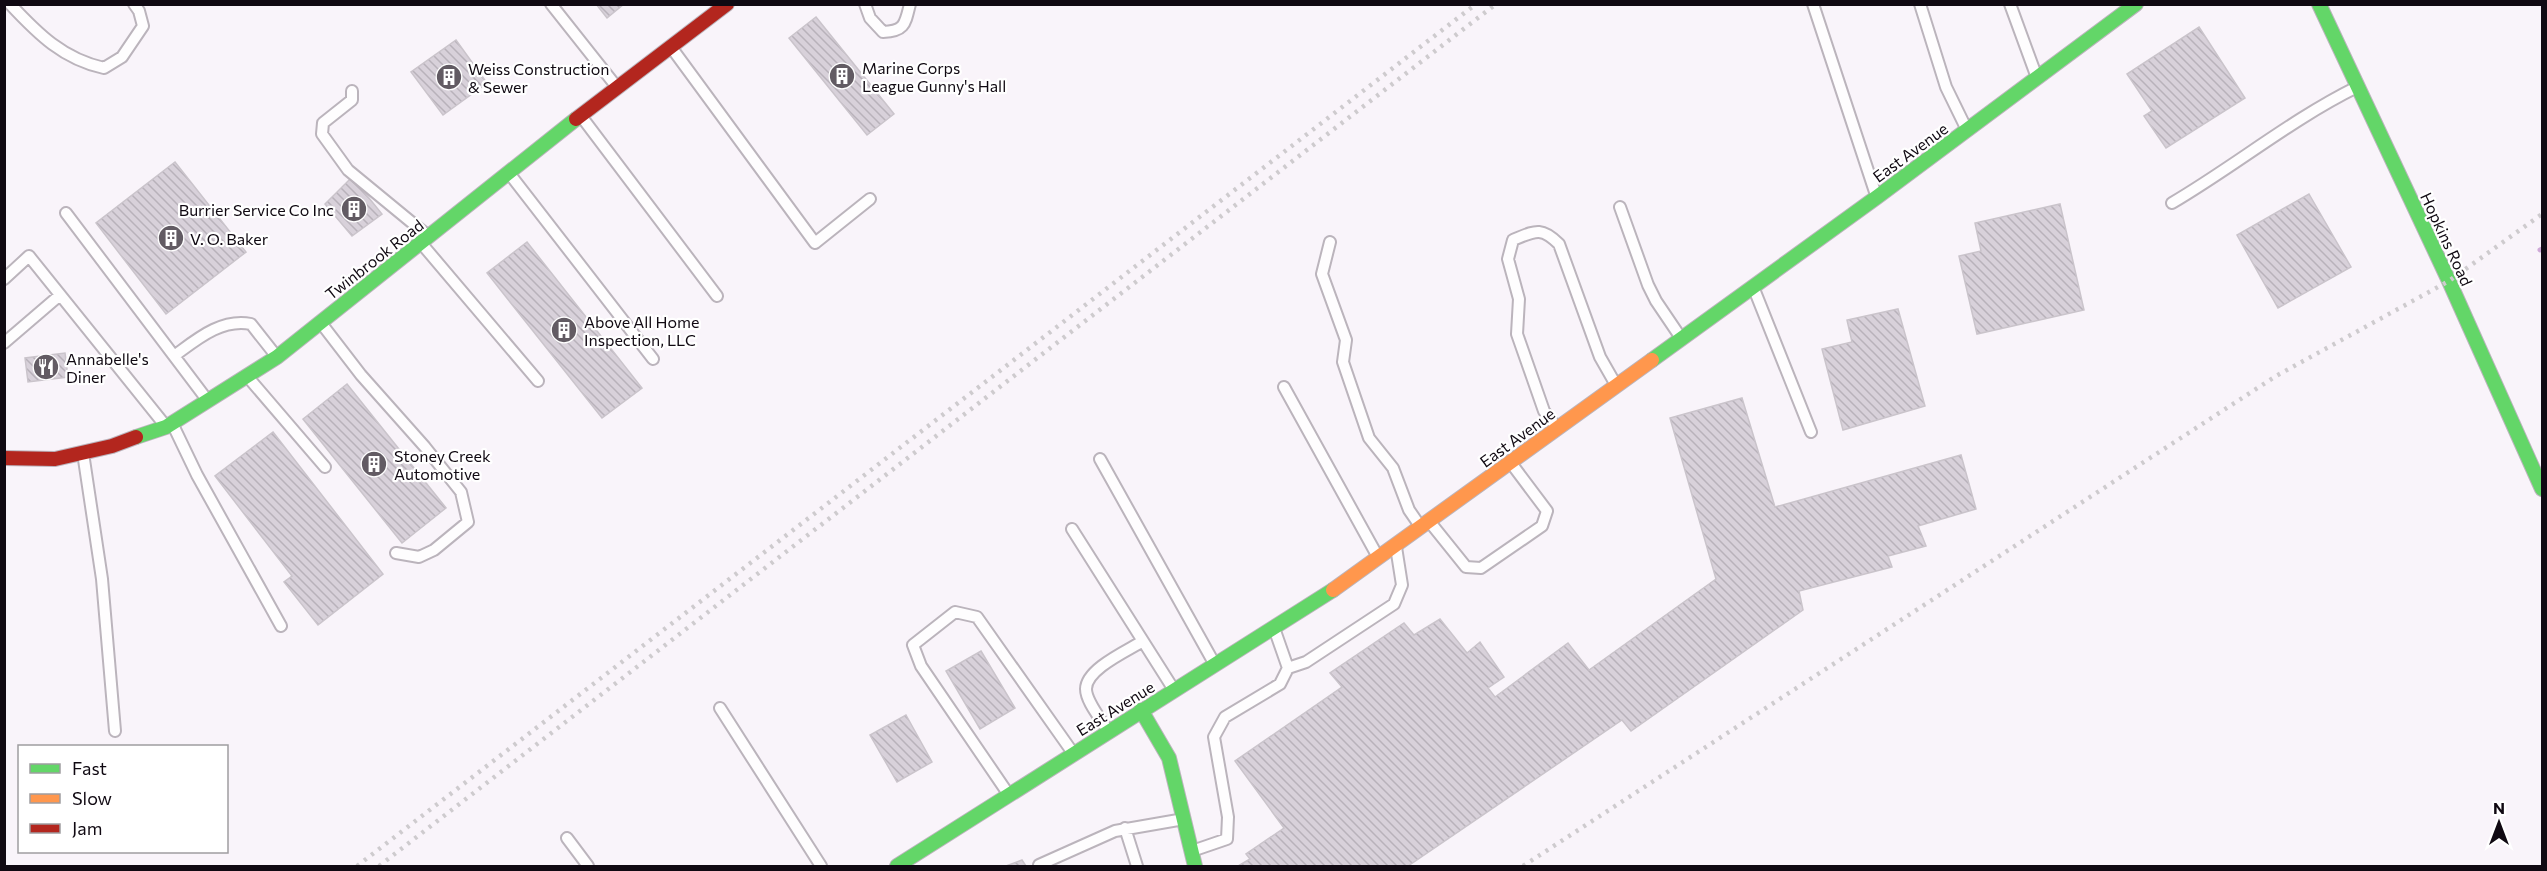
<svg xmlns="http://www.w3.org/2000/svg" width="2547" height="871" viewBox="0 0 2547 871" font-family="Commissioner,sans-serif">
<defs>
<pattern id="building-back-hatch" width="6" height="6" patternUnits="userSpaceOnUse" patternTransform="scale(1.5)"><rect width="6" height="6" fill="#d8d1da"/><path d="M-1 5l2 2M0 0l6 6M5-1l2 2" fill="none" stroke="#b8b2ba"/></pattern>
</defs>
<rect width="100%" height="100%" fill="#f9f4fa"/>
<g fill="none" stroke-linecap="round" stroke-linejoin="round">
<path stroke="#cea9d7" stroke-width="5" d="M2540,250L2542,249"/>
</g>
<path fill="url(#building-back-hatch)" stroke="#cac4cb" stroke-width="1.5" d="M596,4H624L607,18Z
M816,17L894,114L867,135L789,38Z
M2199,27L2245,98L2166,148L2144,116L2152,111L2127,74Z
M456,40L487,83L443,115L411,72Z
M175,162L246,252L166,314L96,223Z
M352,177L382,214L352,236L325,204Z
M2309,194L2351,267L2278,308L2237,235Z
M2060,204L2084,310L1977,334L1959,256L1981,251L1975,223Z
M527,242L642,388L602,418L487,273Z
M1898,309L1925,406L1843,430L1822,349L1852,342L1847,320Z
M65,353L68,377L28,382L25,358Z
M347,384L446,508L402,543L303,419Z
M1742,398L1775,507L1961,455L1976,509L1918,526L1926,546L1888,556L1892,567L1799,591L1803,610L1631,731L1622,720L1408,866H1238L1250,859L1246,854L1284,828L1235,761L1342,687L1330,673L1404,623L1414,635L1440,619L1467,653L1480,642L1504,677L1488,688L1495,697L1568,643L1589,670L1716,579L1670,418Z
M273,432L383,574L318,625L284,582L292,576L215,476Z
M981,651L1015,708L980,729L946,671Z
M906,715L932,762L897,782L870,735Z
M1022,860L1026,866H1006Z"/>
<g fill="none" stroke-linecap="round" stroke-linejoin="round">
<g stroke="#bbb4bc" stroke-width="14">
<path id="lane" d="M10,4C38,34 63,59 104,68L122,57L143,26L139,11L134,4
M551,4L616,86
M865,4L870,18L883,32C905,31 905,24 910,4
M1813,4L1876,195
M1920,4L1946,87L1967,130
M2010,4L2036,75
M671,47L815,243L870,199
M352,91V100L323,123L322,134L348,170L427,235
M581,116L717,296
M509,173L653,359
M2172,203C2235,166 2292,119 2357,87
M1620,207L1648,285L1656,301L1681,338
M66,213L208,401
M1330,242L1322,274L1346,340L1343,362L1369,438L1393,468L1409,510L1420,526
M421,243L538,381
M4,279L29,256L164,424
M1754,289L1811,432
M321,323L361,375L425,447L461,492L468,522L434,550L419,557L396,553
M4,343L60,295
M174,356C196,340 221,318 251,324L277,357
M247,376L325,467
M1284,387L1378,557
M172,423L197,475L281,626
M1557,428L1544,411L1517,334L1519,299L1508,259L1513,240C1535,231 1541,226 1559,244L1600,357L1616,385
M83,453L102,579L115,731
M1100,459L1214,663
M1429,521L1466,567L1481,568L1542,526L1547,511L1511,463
M1072,529L1174,690
M1288,668L1306,662L1394,604L1402,585L1396,547
M720,708L821,866
M1108,731C1102,720 1086,702 1086,689C1086,669 1127,651 1143,641
M1009,795L921,666L913,645L955,612L977,617L1073,753
M1125,828L1137,866
M567,838L588,866
M1192,851L1227,839L1228,817L1214,737L1225,717L1280,684L1288,668L1274,628
M1039,865L1115,831L1184,819"/>
</g>
<g stroke="#bbb4bc" stroke-width="16">
<path id="fast" d="M2319,4L2449,281L2542,489
M1652,360L1877,197L2136,4
M136,437L166,427L277,357L576,119
M1141,710L1169,758L1195,866
M897,866L1333,590"/>
</g>
<g stroke="#bbb4bc" stroke-width="16">
<path id="slow" d="M1333,590L1652,360"/>
</g>
<g stroke="#bbb4bc" stroke-width="16">
<path id="jam" d="M576,119L727,4
M4,458L55,459L112,446L136,437"/>
</g>
<use href="#lane" stroke="#fefdfe" stroke-width="10"/>
<use href="#fast" stroke="#63d668" stroke-width="14"/>
<use href="#slow" stroke="#ff974d" stroke-width="14"/>
<use href="#jam" stroke="#b3261e" stroke-width="14"/>
<path stroke="#cecbce" stroke-width="4.5" stroke-dasharray="3 6" stroke-linecap="butt" d="M357,866L1476,4
M379,866L1496,4
M1523,866L2276,376L2449,281L2542,214"/>
</g>
<defs>
<g id="building-disc" transform="scale(1.35)"><circle r="9.5" fill="#625b63" stroke="#fff"/><path d="M-4-6H4V6H1V3H-1V6H-4ZM-2.5-4.3h1.7v1.8h-1.7ZM.8-4.3h1.7v1.8H.8ZM-2.5-1h1.7V.8h-1.7ZM.8-1h1.7V.8H.8Z" fill="#fff"/></g>
<g id="restaurant-disc" transform="scale(1.35)"><circle r="9.5" fill="#625b63" stroke="#fff"/><path d="M-5-6h1v4h1v-4h1v4h1v-4h1v5L-1.5 .5V6h-2V.5L-5-1ZM5-6V6H3V1.5H1.5Q1.5-4 5-6Z" fill="#fff"/></g>
</defs>
<g fill-rule="evenodd">
<use href="#building-disc" x="842" y="76"/>
<use href="#building-disc" x="449" y="77"/>
<use href="#building-disc" x="354" y="209"/>
<use href="#building-disc" x="171" y="238"/>
<use href="#building-disc" x="564" y="330"/>
<use href="#restaurant-disc" x="46" y="367"/>
<use href="#building-disc" x="374" y="464"/>
</g>
<g text-anchor="middle" dominant-baseline="central" stroke-width="4.5" stroke-linejoin="round" paint-order="stroke">
<g font-size="16" fill="#100912" stroke="#fff" text-anchor="start">
<text x="862" y="67">Marine Corps<tspan x="862" dy="18">League Gunny's Hall</tspan></text>
<text x="468" y="68">Weiss Construction<tspan x="468" dy="18">&amp; Sewer</tspan></text>
<text x="334" y="209" text-anchor="end">Burrier Service Co Inc</text>
<text x="190" y="238">V. O. Baker</text>
<text x="584" y="321">Above All Home<tspan x="584" dy="18">Inspection, LLC</tspan></text>
<text x="66" y="358">Annabelle's<tspan x="66" dy="18">Diner</tspan></text>
<text x="394" y="455">Stoney Creek<tspan x="394" dy="18">Automotive</tspan></text>
</g>
<g font-size="16" fill="#100912" stroke="#fff">
<text transform="translate(1910 152) rotate(-36)">East Avenue</text>
<text transform="translate(2447 239) rotate(65)">Hopkins Road</text>
<text transform="translate(374 259) rotate(-38)">Twinbrook Road</text>
<text transform="translate(1517 437) rotate(-36)">East Avenue</text>
<text transform="translate(1115 708) rotate(-32)">East Avenue</text>
</g>
</g>
<rect width="2547" height="871" fill="none" stroke="#100912" stroke-width="12"/>
<rect x="18" y="745" width="210" height="108" fill="#ffffff" stroke="#9f9da0" stroke-width="1.5"/>
<rect x="30" y="764" width="30" height="9" fill="#63d668" stroke="#9f9da0" stroke-width="1.5"/>
<text x="72" y="775" font-size="18" fill="#100912">Fast</text>
<rect x="30" y="794" width="30" height="9" fill="#ff974d" stroke="#9f9da0" stroke-width="1.5"/>
<text x="72" y="805" font-size="18" fill="#100912">Slow</text>
<rect x="30" y="824" width="30" height="9" fill="#b3261e" stroke="#9f9da0" stroke-width="1.5"/>
<text x="72" y="835" font-size="18" fill="#100912">Jam</text>
<g transform="translate(2499 823)" stroke="#ffffff" stroke-width="4.5" paint-order="stroke">
<path d="M0-4.5L10 22L0 15L-10 22Z" fill="#100912"/>
<text y="-9" font-size="16" font-weight="bold" text-anchor="middle" fill="#100912">N</text>
</g>
</svg>
